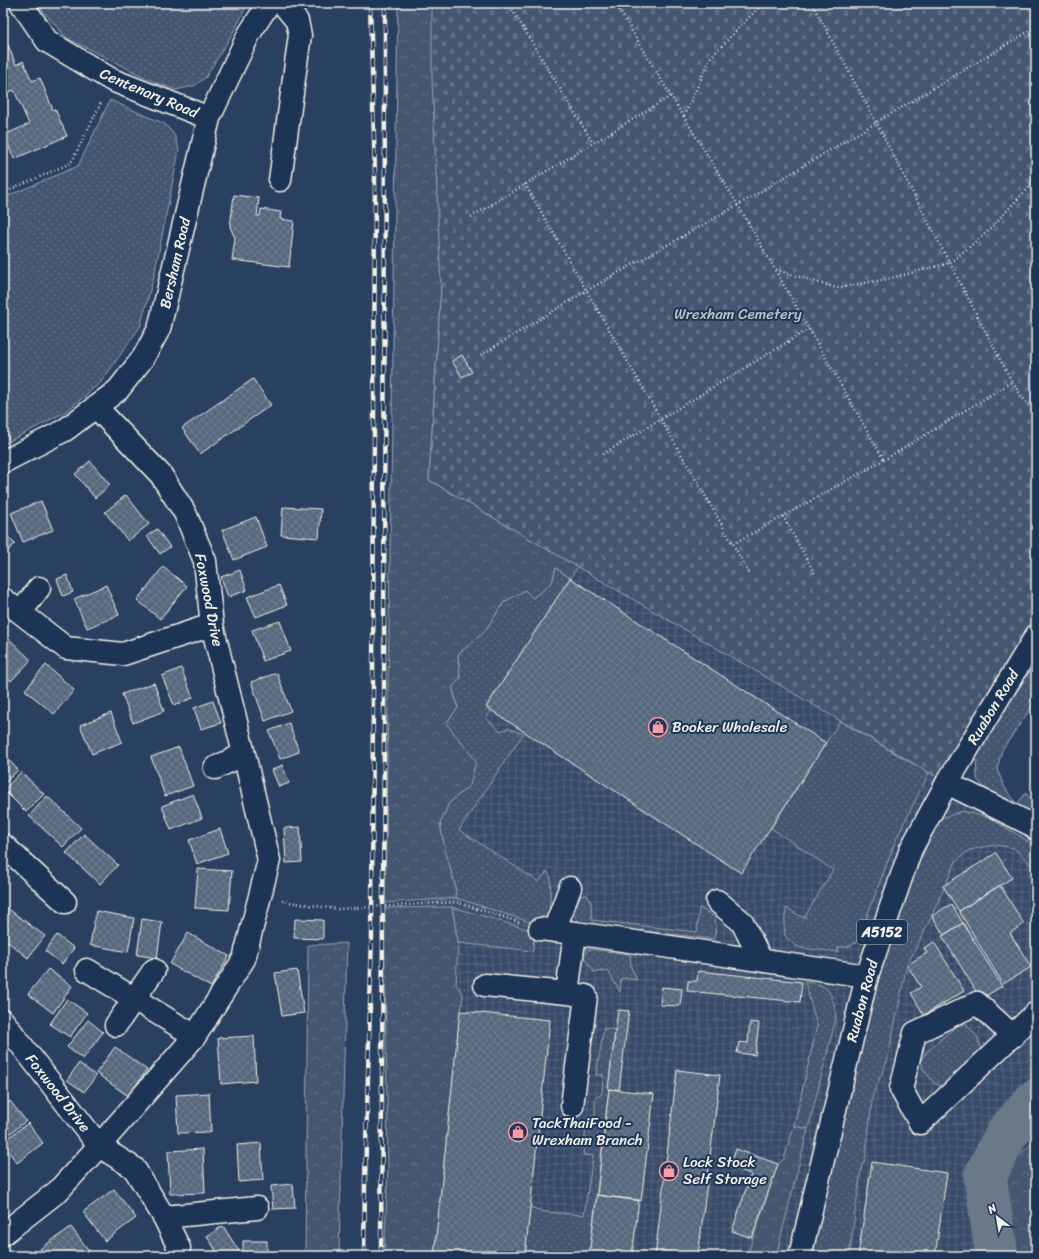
<svg xmlns="http://www.w3.org/2000/svg" width="1039" height="1259" viewBox="0 0 1039 1259" font-family="Sriracha,sans-serif">
<defs>
<pattern id="industrial-grid" width="8" height="8" patternUnits="userSpaceOnUse"><rect width="8" height="8" fill="#374c69"/><path d="M0 4h8M4 0v8" fill="none" stroke="#55667e"/></pattern>
<pattern id="grass-dots" width="8" height="8" patternUnits="userSpaceOnUse"><rect width="8" height="8" fill="#445771"/><path d="M2 2h.1M6 6h.1" fill="none" stroke="#607085" stroke-width="1.8" stroke-linecap="round"/></pattern>
<pattern id="forest-crowns" width="20" height="18" patternUnits="userSpaceOnUse"><rect width="20" height="18" fill="#445771"/><path d="M2 6a3 3 0 1 1 6 0M12 15a3 3 0 1 1 6 0" fill="none" stroke="#607085"/></pattern>
<pattern id="cemetery-stones" width="16" height="16" patternUnits="userSpaceOnUse"><rect width="16" height="16" fill="#445771"/><path d="M2 7V4a2 2 0 0 1 4 0v3zM10 15v-3a2 2 0 0 1 4 0v3z" fill="#607085"/></pattern>
<pattern id="building-cross-hatch" width="8" height="8" patternUnits="userSpaceOnUse"><rect width="8" height="8" fill="#56677d"/><path d="M0 0l8 8M0 8l8-8" fill="none" stroke="#6f7d8f"/></pattern>
</defs>
<rect width="100%" height="100%" fill="#2a4060"/>
<filter id="ink" filterUnits="userSpaceOnUse"><feTurbulence type="fractalNoise" baseFrequency=".025" numOctaves="2"/><feDisplacementMap in="SourceGraphic" scale="8" xChannelSelector="R" yChannelSelector="G"/><feConvolveMatrix kernelMatrix="1 2 1 2 8 2 1 2 1" color-interpolation-filters="sRGB"/></filter>
<g filter="url(#ink)">
<path fill="url(#industrial-grid)" d="M429,480L947,783L1036,829V1085L984,1131L976,1163L986,1256H393L423,874Z"/>
<path fill="url(#grass-dots)" stroke="#9ca4ac" d="M38,3H248L235,29L206,77L194,86L176,90L156,83L67,38L42,10Z
M110,100L165,124L175,136L179,150L154,276L140,327L101,382L67,411L10,441L3,426V198L78,166Z
M556,568L570,578L486,707L491,711L486,718L500,731L508,728L523,734L459,830L539,882L547,871L551,878L549,920L536,924L456,898L455,885L445,850L440,824L449,803L470,785L446,723L458,708L452,687L460,679L458,654L484,632L504,602L525,590L532,597L541,592L552,582Z
M1036,662V701L1002,750L997,769L1004,786L1017,804L1026,793L1031,800L1033,818L989,794L977,779L976,754Z
M840,721L929,773L897,837L857,942L848,947H838V952L800,948L792,943L785,936L784,925L786,908L804,918L833,870L771,828Z
M963,811L990,818L1031,843L1036,851V872L1033,867L1014,848L995,845L969,850L956,861L928,924L907,965L887,1062L873,1094L865,1161L862,1164L849,1256H808L830,1170L852,1091L870,1008L897,916L929,840L941,818Z
M587,895L591,902L592,920L697,932L699,908L707,912L715,917L716,928L714,939L582,924C570,915 572,907 579,896Z
M452,907L534,931L533,951L458,943Z
M589,949L630,954L631,967L637,980L621,978L620,992L608,971L594,972L583,956Z
M805,982C810,983 816,983 820,985C833,989 835,1007 836,1018L808,1129L794,1126L817,1026Z
M966,1023C968,1028 971,1030 975,1034C980,1040 981,1049 981,1057L950,1085L941,1086L934,1083L923,1069L921,1060L926,1052L958,1025Z
M604,1028L615,1030L608,1089H609L589,1256H525L530,1207L545,1212L584,1215L593,1156L583,1155L587,1116L595,1117V1098L602,1094L603,1075H596Z"/>
<path fill="url(#forest-crowns)" stroke="#9ca4ac" d="M398,3H433L441,287L429,480L578,567L570,578L556,568L552,582L541,592L532,598L525,590L504,602L484,632L458,654L460,679L452,687L458,708L446,723L476,761L470,785L449,803L440,824L445,850L455,885L456,898L385,903Z
M3,426L10,441L3,445Z
M452,907L458,943L456,984L463,995L434,1256H384L388,1168L384,908Z
M347,943L339,1256H305L308,945Z
M794,1126L808,1129L776,1256H747L778,1164L784,1159Z
M1036,1139V1256H1007L994,1179Z"/>
<path fill="url(#cemetery-stones)" stroke="#9ca4ac" d="M432,3H1036V633L947,783L429,480L441,287L432,77Z"/>
<g fill="none" stroke-linecap="round" stroke-linejoin="round">
<path stroke="#6a788a" stroke-width="43" d="M997,1256L985,1176L1007,1133L1036,1100"/>
</g>
<path fill="url(#building-cross-hatch)" stroke="#f4f1e8" d="M8,45L16,65L23,61L32,81L40,78L53,110L55,109L67,136L14,159L4,135L29,124L14,90L6,93L3,86V47Z
M3,153L7,162L3,164Z
M234,195L259,198L257,216H260L261,209L281,212L280,219L294,221L289,267L232,260L235,238L230,227Z
M462,355L472,372L462,377L452,361Z
M253,379L271,405L200,454L182,428Z
M90,461L110,485L95,498L75,474Z
M126,495L149,524L128,541L105,512Z
M41,501L53,530L23,542L11,513Z
M283,507L321,509L319,538L281,535Z
M256,517L267,547L234,560L222,530Z
M157,529L170,547L160,554L147,536Z
M3,532L15,544L3,555Z
M163,567L187,586L160,619L137,600Z
M240,570L247,590L228,597L221,577Z
M67,575L73,592L63,596L57,579Z
M570,578L826,743L741,873L486,707Z
M106,585L119,615L87,628L74,599Z
M279,585L287,605L256,617L247,597Z
M280,621L291,651L263,661L252,630Z
M6,636L31,660L11,681L3,674V639Z
M46,665L74,690L54,714L25,690Z
M181,668L193,698L174,705L162,676Z
M277,673L291,711L265,721L251,682Z
M154,683L164,711L133,723L122,694Z
M213,701L221,723L201,729L194,708Z
M111,713L122,742L92,754L80,725Z
M289,723L299,752L280,759L269,731Z
M179,747L193,786L165,796L151,757Z
M3,754L18,770L3,785Z
M282,765L289,783L279,787L272,770Z
M21,772L44,794L26,812L4,790Z
M193,794L202,818L171,830L162,806Z
M47,796L81,828L63,847L29,816Z
M300,827L302,862L286,863L284,828Z
M220,829L228,853L197,864L189,840Z
M84,834L118,865L100,884L66,853Z
M996,853L1012,878L959,911L943,886Z
M198,869L232,871L229,910L195,908Z
M1000,885L1024,924L1010,933L1031,967L1003,984L959,911Z
M951,904L963,923L944,935L932,916Z
M7,908L45,936L28,958L3,938V913Z
M96,911L134,918L128,952L90,945Z
M142,919L162,922L157,958L137,955Z
M295,919L323,920V939L294,938Z
M963,923L1002,986L981,999L942,936Z
M188,933L229,956L211,987L170,964Z
M57,935L74,948L62,964L45,951Z
M934,942L964,991L924,1015L911,993L921,987L907,965L927,953L924,948Z
M48,969L72,986L53,1013L28,994Z
M297,970L304,1013L282,1016L275,973Z
M698,971L802,982L800,1002L687,991L688,981H697Z
M662,987L682,989L680,1006L660,1005Z
M67,999L87,1013L70,1037L50,1024Z
M618,1010L629,1011L619,1090L608,1089Z
M460,1011L550,1020L525,1256H434Z
M88,1020L103,1032L83,1059L67,1047Z
M750,1022L759,1023L755,1055L737,1053L739,1042L748,1043Z
M254,1036L256,1081L221,1084L218,1038Z
M115,1047L147,1070L128,1096L96,1073Z
M79,1063L96,1076L84,1092L67,1080Z
M677,1070L720,1075L698,1256H655Z
M609,1089L654,1094L641,1201L597,1195Z
M3,1092L8,1099L3,1103Z
M209,1093L211,1132L178,1133L176,1095Z
M10,1101L26,1121L3,1139V1107Z
M28,1123L43,1143L17,1163L3,1144V1142Z
M261,1143L263,1180L239,1182L237,1145Z
M203,1149L205,1193L170,1194L168,1151Z
M736,1149L778,1164L752,1238L732,1231L751,1174L730,1167Z
M872,1162L947,1173L935,1256H858Z
M293,1184L295,1208L273,1209L271,1186Z
M114,1189L136,1218L105,1241L83,1212Z
M597,1195L639,1200L632,1256H589Z
M223,1226L242,1256H219L207,1236Z
M71,1227L93,1256H45L40,1249Z
M243,1241H267V1256H243Z"/>
<g fill="none" stroke-linecap="round" stroke-linejoin="round">
<g stroke="#f4f1e8" stroke-width="25">
<path id="minor" d="M21,3L47,41L112,80L209,118
M280,180L300,35L297,21L282,3
M3,599L66,648L123,654L212,625
M21,612L39,588
M215,768L244,754
M947,783L1034,826L1036,829
M3,845L65,902
M717,901L742,922L761,960
M540,929L575,933L867,976
M554,931L570,888
M87,970L195,1036
M485,985L567,993
M3,1021L99,1146L134,1168L164,1217L257,1208
M116,1025L154,970
M1013,1036L977,1003L915,1033L901,1089L920,1123L1036,1013
M572,1106L586,996L567,993L575,933
M164,1217L179,1248
M3,1234L58,1191L99,1146L195,1036L244,959L269,860L244,754L212,625L205,561L185,513L161,475L96,407"/>
</g>
<g stroke="#f4f1e8" stroke-width="25">
<path id="major" d="M3,462L65,430L118,390L143,358L159,329L209,118L249,34L269,3
M800,1256L867,976L911,849L947,783L1036,636"/>
</g>
<path stroke="#f4f1e8" stroke-width="2.5" stroke-dasharray="1 3" stroke-linecap="butt" d="M508,3L593,143
M615,3L671,96L738,205L884,460
M684,116L711,57L761,5L765,3
M525,184L733,544L884,460L1012,382L876,122L812,3
M3,193L71,163L102,101
M471,217L671,96
M776,270L837,288L887,279L950,263L986,233L1029,187L1036,172
M481,355L586,291L738,205L1036,27
M1012,382L1027,404L1036,406
M603,454L809,329
M783,516L815,574
M733,544L750,575
M282,901L337,909L456,902L519,922"/>
<use href="#minor" stroke="#1d3557" stroke-width="22"/>
<use href="#major" stroke="#1d3557" stroke-width="22"/>
<g stroke="#f4f1e8" stroke-width="4.5">
<path id="rail" d="M364,1256L365,1181L372,935L375,173L370,3
M381,1256L384,732L385,3"/>
</g>
<use href="#rail" stroke="#1d3557" stroke-width="3" stroke-dasharray="9" stroke-linecap="butt"/>
</g>
</g>
<defs>
<g id="shop-ring" transform="scale(1)"><circle r="9.5" fill="#1d3557" stroke="#ff9aa2" stroke-width="1.5"/><path d="M-5-2.5h2.3a2.7 3.5 0 0 1 5.4 0H5L5.5 6h-11ZM-1.5-2.5h3a1.5 2.3 0 0 0-3 0Z" fill="#ff9aa2"/></g>
</defs>
<g fill-rule="evenodd">
<use href="#shop-ring" x="658" y="727"/>
<use href="#shop-ring" x="518" y="1132"/>
<use href="#shop-ring" x="669" y="1171"/>
</g>
<g text-anchor="middle" dominant-baseline="central" stroke-width="4" stroke-linejoin="round" paint-order="stroke">
<rect fill="#1d3557" stroke="#b4b9bc" stroke-width="1" x="857" y="920" width="50" height="24" rx="3"/>
<g font-size="14" font-weight="bold" fill="#f4f1e8">
<text x="882" y="932">A5152</text>
</g>
<g font-size="15" fill="#f4f1e8" stroke="#1d3557">
<text transform="translate(149 93) rotate(23)">Centenary Road</text>
<text transform="translate(175 263) rotate(-77)">Bersham Road</text>
<text transform="translate(209 600) rotate(79)">Foxwood Drive</text>
<text transform="translate(993 707) rotate(-59)">Ruabon Road</text>
<text transform="translate(862 1001) rotate(-75)">Ruabon Road</text>
<text transform="translate(58 1093) rotate(52)">Foxwood Drive</text>
</g>
<g font-size="15" fill="#bfc3c4" stroke="#1d3557">
<text x="738" y="314">Wrexham Cemetery</text>
</g>
<g font-size="15" fill="#f4f1e8" stroke="#1d3557" text-anchor="start">
<text x="672" y="727">Booker Wholesale</text>
<text x="532" y="1123">TackThaiFood -<tspan x="532" dy="17">Wrexham Branch</tspan></text>
<text x="683" y="1162">Lock Stock<tspan x="683" dy="17">Self Storage</tspan></text>
</g>
</g>
<rect width="1039" height="1259" fill="none" stroke="#1d3557" stroke-width="16"/>
<rect x="8" y="8" width="1023" height="1243" fill="none" stroke="#f4f1e8" stroke-width="1.5" filter="url(#ink)"/>
<g transform="translate(997 1217) rotate(329)" stroke="#1d3557" stroke-width="3" paint-order="stroke">
<path d="M0-3L7 15L0 10L-7 15Z" fill="#f4f1e8"/>
<text y="-6" font-size="11" font-weight="bold" text-anchor="middle" fill="#f4f1e8">N</text>
</g>
</svg>
